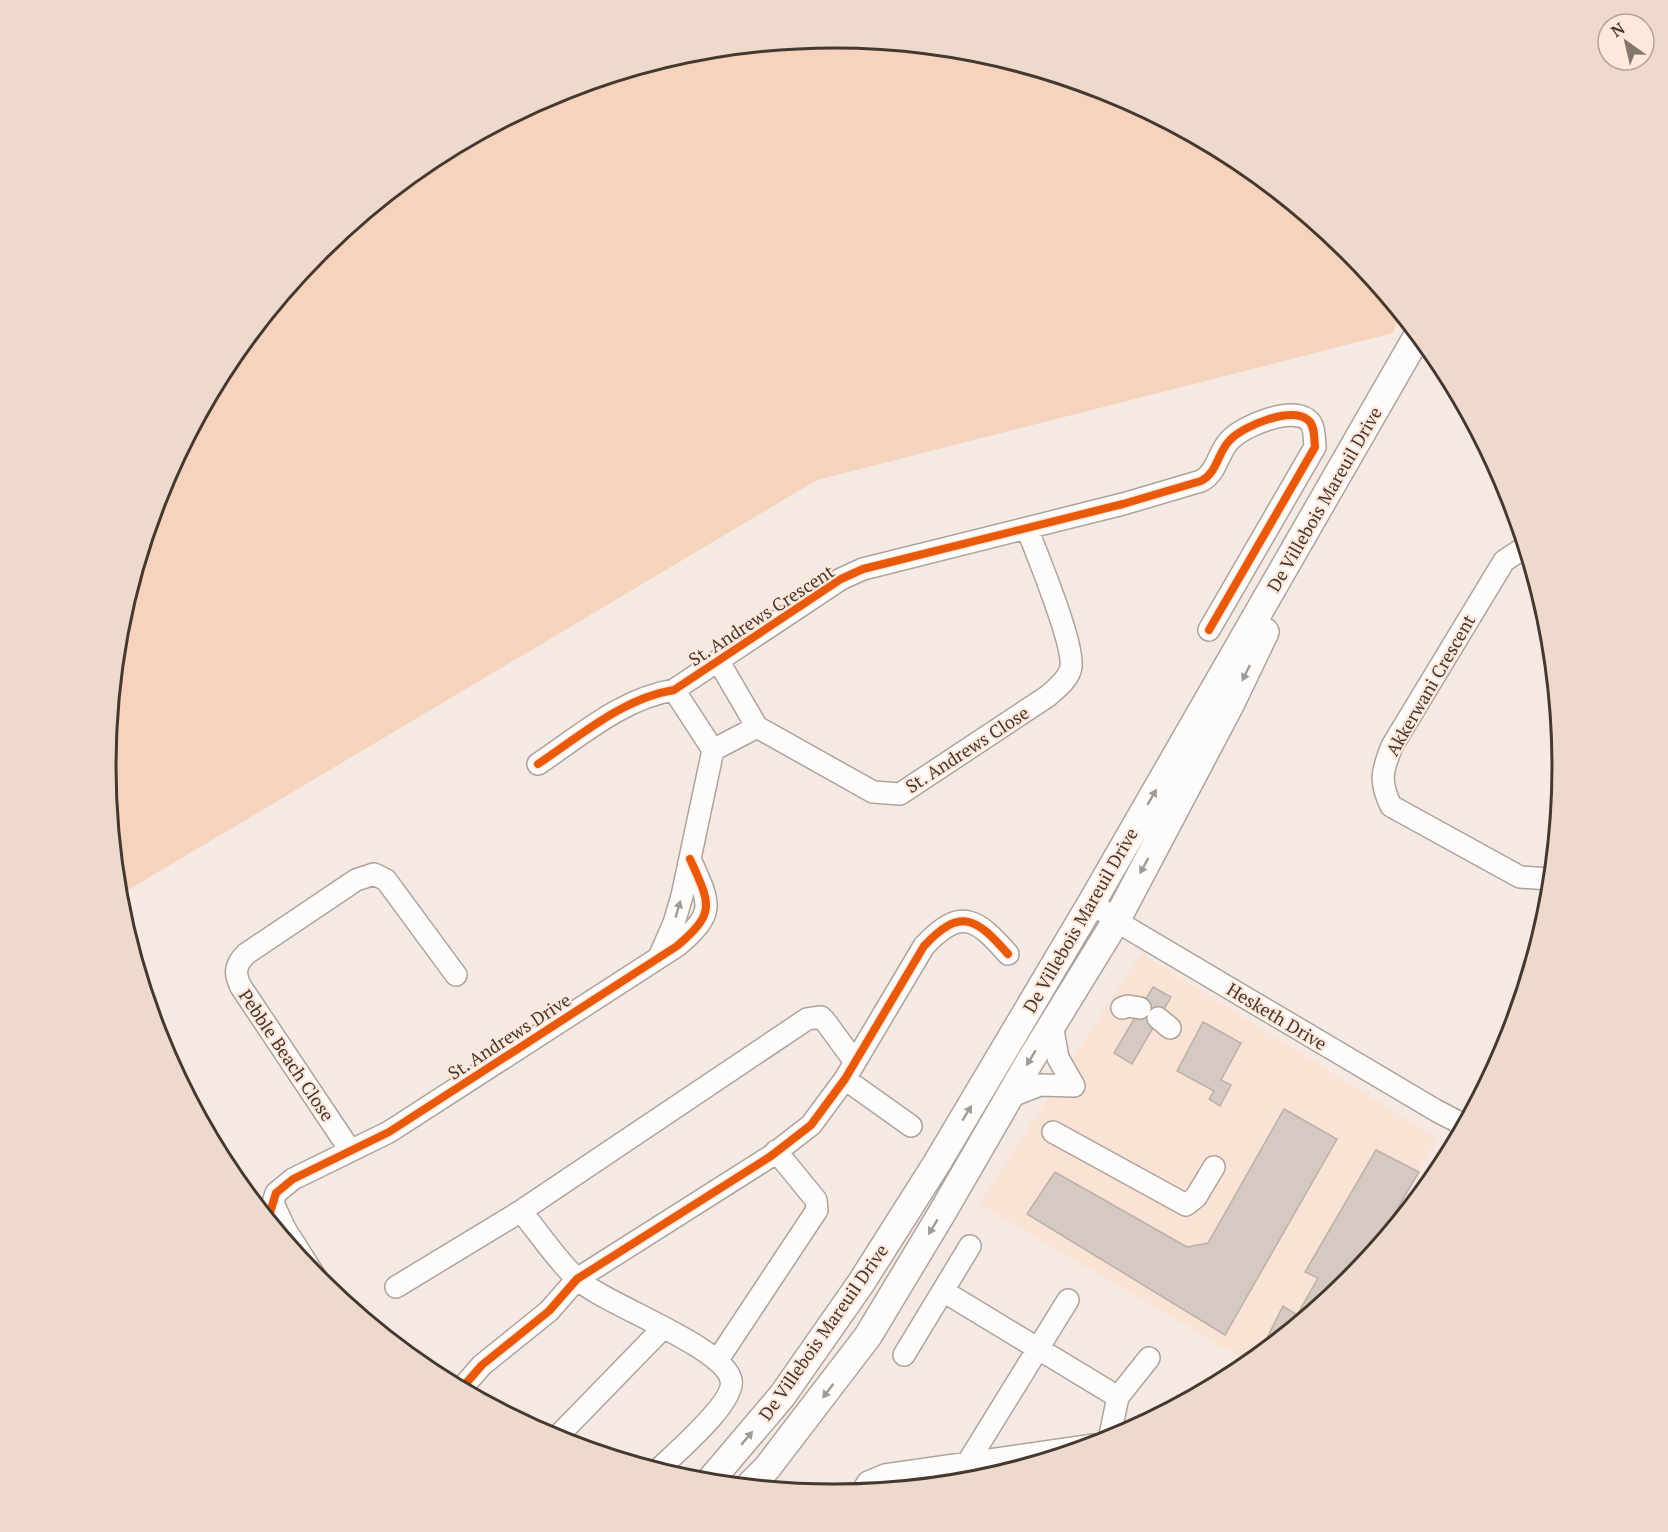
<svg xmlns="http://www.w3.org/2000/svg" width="1668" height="1532" viewBox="0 0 1668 1532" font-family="'PT Serif',serif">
<rect width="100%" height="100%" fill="#f5eae3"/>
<path fill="#fae3d4" d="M1141,953L1437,1138L1375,1250L1349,1281L1250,1363L979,1204Z"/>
<path fill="#f5d3bc" d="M834,38L976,52L1113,93L1239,160L1349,251L1400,313L1393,333L817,480L118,896L106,766L120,624L161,487L228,361L319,251L430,160L556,93L692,51Z"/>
<path fill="#d5cac3" stroke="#bab0a9" stroke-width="1.5" d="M1153,987L1171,997L1132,1064L1114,1053Z
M1203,1022L1241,1043L1221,1080L1231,1085L1220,1106L1209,1099L1214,1091L1177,1071Z
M1284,1109L1337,1139L1225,1335L1027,1214L1055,1172L1187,1247L1208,1243Z
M1376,1150L1419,1172L1367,1260L1349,1281L1259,1354L1283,1306L1297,1315L1318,1278L1305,1272Z"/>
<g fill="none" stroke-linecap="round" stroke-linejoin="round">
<g stroke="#aea39c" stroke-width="24">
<path id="minor" d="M1525,547L1504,561L1392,746C1382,771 1379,781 1391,806L1520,877L1551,879
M719,662L757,727L873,792L900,794L1048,696C1057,688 1069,679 1071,667C1074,642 1037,555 1027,528
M713,750L757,727
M538,764C580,736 623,698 674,690L841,579L863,569L1123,504L1201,481C1218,472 1217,453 1230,440C1243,426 1291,406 1308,420C1315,425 1314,438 1315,447L1209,630
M1092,902L1116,921L1437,1111L1464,1125
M659,957L674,923L682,896L713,750L674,690
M1122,1008L1128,1006L1140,1008
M1158,1018L1170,1028
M1052,1024L1058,1058L1074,1086
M845,1079L911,1126
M1009,1097L1040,1085L1074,1086
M1053,1132L1186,1205L1196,1197L1214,1167
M350,1150L241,987C234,973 235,965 246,954L356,880L374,874L386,880L456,975
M273,1203L285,1229L318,1281
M521,1211C539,1233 556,1259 576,1278C603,1304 724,1346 731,1380C736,1402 674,1454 658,1470
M268,1219L276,1193L293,1179L389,1132L677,946C717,912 710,904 690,859
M396,1287L521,1211L807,1019L821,1017L825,1021L855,1062
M943,1291L1118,1397
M904,1355L970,1246
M717,1361L817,1210L816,1200L776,1151
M461,1389L482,1365L549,1311L577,1279L771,1156L811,1125L845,1079L924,946C961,906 977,919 1008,954
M555,1439L663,1328
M1109,1440L1118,1397L1149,1358
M968,1462L1068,1300
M862,1492L868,1482L885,1475L1094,1445"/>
</g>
<g stroke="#aea39c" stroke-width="30">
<path id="major" d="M709,1482L782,1396L861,1283L937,1163L1092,902L1418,335
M749,1486L767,1468L868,1336L942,1213L1030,1061L1116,921L1231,703L1265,632"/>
</g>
<use href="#minor" stroke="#fefcfb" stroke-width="21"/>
<use href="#major" stroke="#fefcfb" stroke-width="27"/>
<g stroke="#fde8db" stroke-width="11">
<path id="cycleway" d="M538,764C580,736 623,698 674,690L841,579L863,569L1123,504L1201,481C1218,472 1217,453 1230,440C1243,426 1291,406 1308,420C1315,425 1314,438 1315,447L1209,630
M268,1219L276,1193L293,1179L389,1132L677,946C717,912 710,904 690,859
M461,1389L482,1365L549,1311L577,1279L771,1156L811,1125L845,1079L924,946C961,906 977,919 1008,954"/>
</g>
<use href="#cycleway" stroke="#e8590c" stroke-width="8"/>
</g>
<defs><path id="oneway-solid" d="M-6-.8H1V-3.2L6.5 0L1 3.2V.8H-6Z" transform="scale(1.5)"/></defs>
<g fill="#a29a95">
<use href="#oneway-solid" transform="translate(1246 673) rotate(116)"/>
<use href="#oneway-solid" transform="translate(1152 797) rotate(-60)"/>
<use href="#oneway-solid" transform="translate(1144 866) rotate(118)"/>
<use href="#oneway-solid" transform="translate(678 909) rotate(-74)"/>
<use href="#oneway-solid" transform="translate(1031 1058) rotate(121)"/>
<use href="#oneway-solid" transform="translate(967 1113) rotate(-59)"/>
<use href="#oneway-solid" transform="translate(933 1227) rotate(121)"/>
<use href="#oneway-solid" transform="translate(828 1391) rotate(127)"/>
<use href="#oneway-solid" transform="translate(747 1438) rotate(-50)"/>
</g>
<g text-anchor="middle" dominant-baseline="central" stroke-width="4.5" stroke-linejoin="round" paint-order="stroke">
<g font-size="18" fill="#45382f" stroke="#fde8db">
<text transform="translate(1324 499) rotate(-60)">De Villebois Mareuil Drive</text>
<text transform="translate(761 615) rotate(-33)">St. Andrews Crescent</text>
<text transform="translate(1430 685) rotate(-60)">Akkerwani Crescent</text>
<text transform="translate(967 749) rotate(-33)">St. Andrews Close</text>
<text transform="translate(1080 920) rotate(-60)">De Villebois Mareuil Drive</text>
<text transform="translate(1277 1016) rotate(31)">Hesketh Drive</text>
<text transform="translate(509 1036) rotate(-33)">St. Andrews Drive</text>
<text transform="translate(287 1055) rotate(56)">Pebble Beach Close</text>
<text transform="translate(823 1332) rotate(-55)">De Villebois Mareuil Drive</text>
</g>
</g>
<path d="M0 0H1668V1532H0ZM116 766a718 718 0 1 1 1436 0a718 718 0 1 1-1436 0Z" fill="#eedacd" fill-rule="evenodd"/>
<path fill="none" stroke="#45382f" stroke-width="3" d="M116 766a718 718 0 1 1 1436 0a718 718 0 1 1-1436 0Z"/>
<g transform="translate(1626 42) rotate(326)"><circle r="28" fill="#fde8db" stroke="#b3a296" stroke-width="1.5"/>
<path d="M0-4.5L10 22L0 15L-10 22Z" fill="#83766e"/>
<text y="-9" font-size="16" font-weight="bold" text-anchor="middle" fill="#45382f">N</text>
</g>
</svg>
